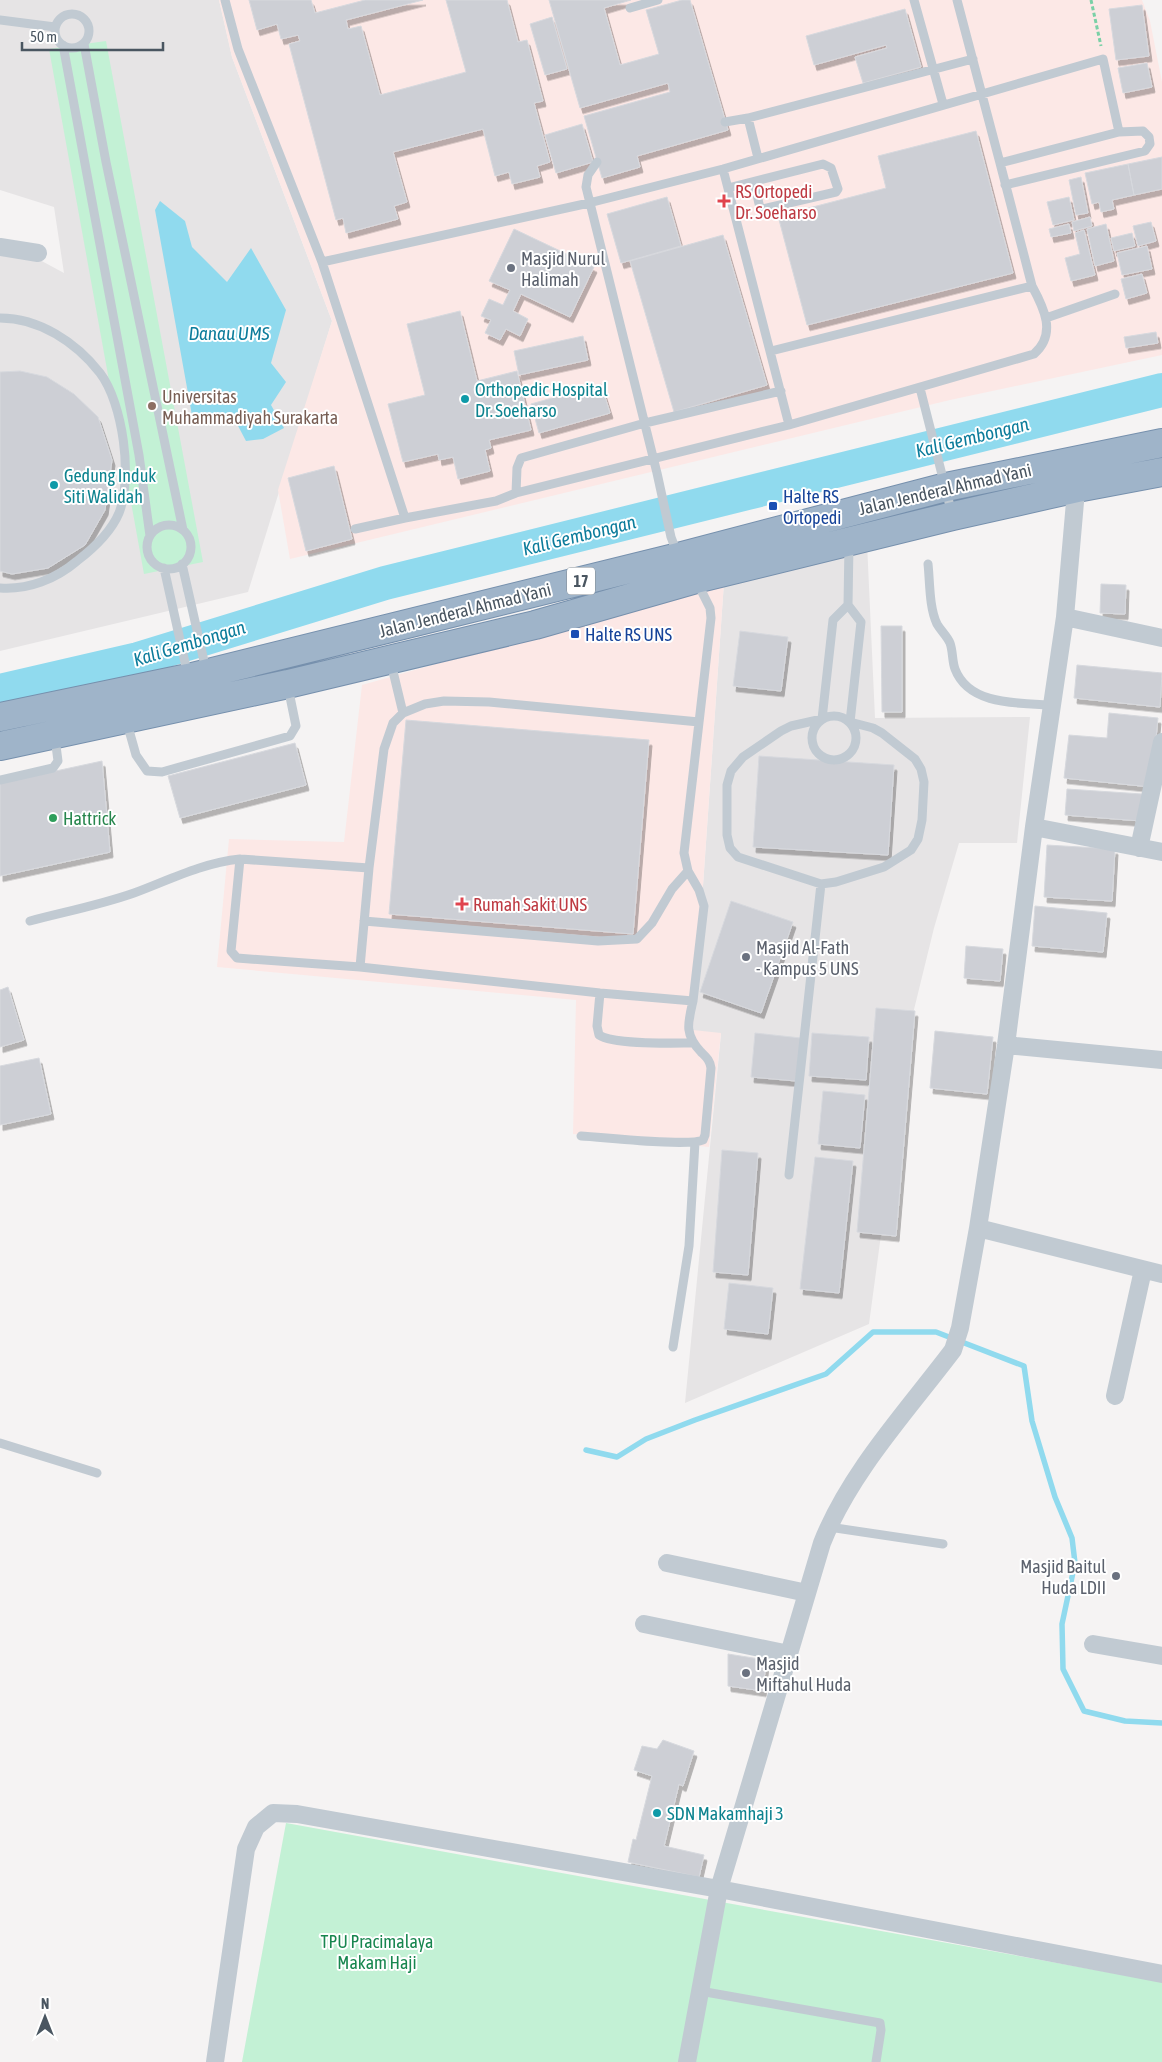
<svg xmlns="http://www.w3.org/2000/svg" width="1162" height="2062" viewBox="0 0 1162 2062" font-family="'Asap Condensed',sans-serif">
<defs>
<filter id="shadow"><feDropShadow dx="3" dy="5.5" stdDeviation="0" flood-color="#0004"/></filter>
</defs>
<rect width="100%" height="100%" fill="#f5f3f3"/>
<path fill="#e6e4e5" d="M0,0H219L232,57L332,321L248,592L0,651V254L38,259L64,273L54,207L0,190Z
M867,543L875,718L1030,717L1017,843H959L934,928L908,1034L869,1324L685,1403L721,1034L693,1031L724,582Z"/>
<path fill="#fce8e6" d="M219,0H1142L1150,21L1162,82V355L950,400L290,559L278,490L332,321L232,57Z
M724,582L693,1030L721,1033L709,1147L573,1134L576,1000L217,967L229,839L344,842L362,685Z"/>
<path fill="#c3f1d5" d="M106,41L203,562L144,574L49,49Z
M286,1823L1162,1982V2062H242Z"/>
<path fill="#90daee" d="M160,201L185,221L192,247L227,282L251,248L286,310L271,363L286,382L271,405L284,428L263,439L246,441L236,422L193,421L155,210Z"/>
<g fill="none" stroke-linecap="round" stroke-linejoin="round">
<path stroke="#90daee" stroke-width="5.5" d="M586,1450L617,1457L646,1439L695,1420L826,1374L873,1332H936L1024,1366L1032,1421L1055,1497L1072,1538L1075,1563L1062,1624L1063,1669L1084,1711L1125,1721L1162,1723"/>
<path stroke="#90daee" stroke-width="34" d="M0,691L138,659L385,583L1162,390"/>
</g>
<path fill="#cdcfd5" stroke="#d7d9de" filter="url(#shadow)" d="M249,0H311L315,13L365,0H423L346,20L348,29L361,26L380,95L466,72L446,0H507L518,42L527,40L543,101L534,103L550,162L537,166L540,177L512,184L509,172L495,176L483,129L393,152L407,202L394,206L398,219L346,233L343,218L336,220L289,44L300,41L298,35L281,39L277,24L257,30Z
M549,0H631L604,8L620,65L659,54L646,10L682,0H690L728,130L637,156L640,167L602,178L584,116L670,92L668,83L580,108Z
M1142,5L1149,56L1116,60L1109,9Z
M905,9L921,67L863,83L855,57L887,48L886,45L814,65L806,36Z
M552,17L567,69L545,75L530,24Z
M1147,63L1152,87L1123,93L1118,68Z
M582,124L593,162L556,173L545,135Z
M976,131L1013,273L807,325L778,216L886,188L878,156Z
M1162,157V189L1134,195L1128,164Z
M1128,164L1134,195L1112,200L1114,209L1101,212L1099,202L1092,204L1085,173Z
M1081,177L1088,213L1076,215L1069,180Z
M667,197L681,246L621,263L607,214Z
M1069,197L1074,220L1053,225L1047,202Z
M1090,217L1092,226L1074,231L1072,222Z
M1151,222L1156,241L1138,246L1133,226Z
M1069,224L1071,233L1051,237L1049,229Z
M1106,224L1114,261L1095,266L1087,229Z
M514,229L594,267L570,317L521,294L513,311L528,319L520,336L506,329L500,340L485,333L491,320L481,316L489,299L503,305L510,290L489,281Z
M1084,230L1095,275L1071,281L1065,258L1080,254L1075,233Z
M1132,233L1135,246L1114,251L1111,238Z
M723,235L767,385L674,412L630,261Z
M1147,246L1152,269L1122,275L1117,253Z
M1142,274L1147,293L1126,299L1121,279Z
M460,311L477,381L517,371L531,430L489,440L491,448L485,450L490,471L458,479L453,457L439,460L438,454L403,462L388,404L425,395L407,324Z
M1156,332L1158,343L1126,348L1124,337Z
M583,336L588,360L519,375L514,351Z
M20,371L47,377L74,394L98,417L112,460L105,510L85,545L48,568L12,574L0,571V372Z
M601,384L610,413L539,433L531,404Z
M334,466L352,539L306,551L288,478Z
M1101,584L1126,585L1125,614L1100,613Z
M881,626H902V712H882Z
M740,631L788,637L781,691L733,686Z
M1077,665L1162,673L1160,707L1074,698Z
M1109,713L1158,718L1151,787L1064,778L1069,735L1107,738Z
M406,720L649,740L633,934L389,914Z
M295,743L306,785L180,818L168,776Z
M759,756L894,765L888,855L753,847Z
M102,761L110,852L0,876V783Z
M1067,789L1142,794L1141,821L1065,815Z
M1047,845L1115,849L1112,901L1044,897Z
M731,901L793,922L761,1013L700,992Z
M1035,906L1107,913L1103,952L1032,946Z
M966,946L1003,949L1000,981L964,978Z
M8,987L24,1040L0,1047V990Z
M876,1008L915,1011L896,1236L857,1232Z
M935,1031L993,1037L987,1094L930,1088Z
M755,1033L801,1038L796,1081L751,1077Z
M812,1033L869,1037L866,1080L809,1076Z
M39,1058L51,1114L0,1125V1066Z
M823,1091L865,1095L860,1148L818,1144Z
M722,1150L758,1153L748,1275L713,1272Z
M815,1157L853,1161L839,1293L800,1289Z
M729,1283L773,1288L768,1334L724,1329Z
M728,1654L766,1660L763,1691L728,1686Z
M663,1740L694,1751L683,1786L679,1784L664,1846L704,1855L699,1877L628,1862L633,1839L636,1840L652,1776L634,1770L642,1746L657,1749Z"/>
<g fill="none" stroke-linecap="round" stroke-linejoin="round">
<g stroke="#7690ad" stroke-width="30">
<path id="trunk" d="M0,717L188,678L678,557L946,487L1162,443
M0,746L288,684L535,625L696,579L953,516L1077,488L1162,472"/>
</g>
<path stroke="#7ad0a6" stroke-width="3" stroke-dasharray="4 2.5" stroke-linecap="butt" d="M1091,0L1101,46"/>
<path stroke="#c1cad2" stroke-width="9" d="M225,0L238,49L322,262L405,518L496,501L516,493L789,425L723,169
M914,0L943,104
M957,0L1000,163L1119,132L1143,131L1149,137L1150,144L1145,151L1005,185
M630,8L658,0
M55 31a17 17 0 1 1 34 0a17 17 0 1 1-34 0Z
M0,20L55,27
M84,44L106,162L183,530
M63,45L139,455L150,536
M748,118L758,158
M725,122L748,118L973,59
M597,162L588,175L586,187L657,473L671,537L677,553
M728,188L823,164L831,168L838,189L836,192L763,209L760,208L754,182
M322,262L589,203L723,169L1103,59L1119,132
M0,318C39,318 76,342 100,373C123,403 133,478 119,513C111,532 94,548 77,561C56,579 28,590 0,588
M1046,318L1115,294
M771,351L1032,286L1000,163
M920,388L952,514
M789,425L1034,354C1057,334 1044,308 1032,286
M516,493L517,468L521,458L645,423L781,391
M147 547a22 22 0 1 1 44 0a22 22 0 1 1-44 0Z
M355,529L405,518
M182,564L206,670
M928,564C930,582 929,607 937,624C941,631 947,636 950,643C953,651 952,661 955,669C969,706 1019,703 1052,705
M164,568L188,676
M848,605L833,620L822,719L791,726L781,731L743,757L731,771L727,785V835L730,848L738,857L821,884L836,882L884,867L911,850L918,839L922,820L924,782L921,769L915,759L882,733L873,728L850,722L861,622L848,605L849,544
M391,663L403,713
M812 738a22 22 0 1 1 44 0a22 22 0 1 1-44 0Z
M127,723L136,755L147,771L162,772L290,736L296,726L288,687
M0,780L53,768L58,761L55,738
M240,859L231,951L237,958L360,967L600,993L693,1001L704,906L699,890L688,871L684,853L711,618L710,608L697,582
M30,921C64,912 100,905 134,893C169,880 202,863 240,859L369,868
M364,921L598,941L637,939L652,923L672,889L688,871
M360,967L369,868L384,749L393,723L403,713L425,704L444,701L489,702L699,722
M600,993L597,1026L599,1035C614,1045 673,1043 693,1043
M581,1136C603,1137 688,1147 703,1140L705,1135L711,1068C710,1060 706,1057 701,1052C684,1034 688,1023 693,1001
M789,1175L821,884
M673,1347L689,1246L695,1142
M0,1443L97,1473
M829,1527L943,1544
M700,1991L880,2023L881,2030L876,2062"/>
<path stroke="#c1cad2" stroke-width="18" d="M0,247L38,253
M1065,617L1162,638
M1034,827L1162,852
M1139,848L1162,742
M1006,1045L1162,1060
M978,1228L1162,1274
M1115,1396L1143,1270
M667,1563L807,1593
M644,1624L789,1654
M1093,1644L1162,1656
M215,2062L246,1849L256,1827L273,1813L297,1814L719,1889L1162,1974
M687,2062L719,1889L822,1543C850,1472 907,1411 953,1350L960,1328L978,1228L1006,1045L1034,827L1065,617L1077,479"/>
<use href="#trunk" stroke="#9fb4c9" stroke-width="28"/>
</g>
<g fill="#e0444e" stroke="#fff" stroke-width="2">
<path d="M721.5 193.5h5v5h5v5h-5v5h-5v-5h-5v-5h5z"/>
<path d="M459.5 896.5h5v5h5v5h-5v5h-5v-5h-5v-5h5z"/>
</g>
<g fill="#6b7280" stroke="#fff" stroke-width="2">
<circle cx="511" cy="268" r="5"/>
<circle cx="746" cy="957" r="5"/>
<circle cx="1116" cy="1576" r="5"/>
<circle cx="746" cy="1673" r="5"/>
</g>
<g fill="#0f9aa8" stroke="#fff" stroke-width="2">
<circle cx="465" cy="399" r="5"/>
<circle cx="54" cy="485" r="5"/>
<circle cx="657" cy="1813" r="5"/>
</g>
<circle fill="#8d6e63" stroke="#fff" stroke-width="2" cx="152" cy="406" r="5"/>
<g fill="#1a4fb4" stroke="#fff" stroke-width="2">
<rect x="768" y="501" width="10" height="10" rx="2.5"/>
<rect x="570" y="629" width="10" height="10" rx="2.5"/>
</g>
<circle fill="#2e9e5b" stroke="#fff" stroke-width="2" cx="53" cy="818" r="5"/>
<g text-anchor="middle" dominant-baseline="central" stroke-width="4" stroke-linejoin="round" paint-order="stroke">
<rect fill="#fff" stroke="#808990" stroke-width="1" x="567" y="567.5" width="28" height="27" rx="4"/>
<g font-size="16" font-weight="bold" fill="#4a5661">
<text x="581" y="581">17</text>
</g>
<g font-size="18" fill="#be3a42" stroke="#fff" text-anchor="start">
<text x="735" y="191">RS Ortopedi<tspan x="735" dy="21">Dr. Soeharso</tspan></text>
<text x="473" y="904">Rumah Sakit UNS</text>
</g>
<g font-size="18" fill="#5b616d" stroke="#fff" text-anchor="start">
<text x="521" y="258">Masjid Nurul<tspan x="521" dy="21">Halimah</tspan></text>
<text x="756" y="947">Masjid Al-Fath<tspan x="756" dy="21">- Kampus 5 UNS</tspan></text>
<text x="1106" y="1566" text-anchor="end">Masjid Baitul<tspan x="1106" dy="21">Huda LDII</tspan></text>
<text x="756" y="1663">Masjid<tspan x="756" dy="21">Miftahul Huda</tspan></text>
</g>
<g font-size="18" fill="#0d838f" stroke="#fff" text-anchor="start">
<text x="475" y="389">Orthopedic Hospital<tspan x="475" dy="21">Dr. Soeharso</tspan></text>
<text x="64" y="475">Gedung Induk<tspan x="64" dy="21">Siti Walidah</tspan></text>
<text x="667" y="1813">SDN Makamhaji 3</text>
</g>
<g font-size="18" fill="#785e54" stroke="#fff" text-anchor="start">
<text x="162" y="396">Universitas<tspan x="162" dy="21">Muhammadiyah Surakarta</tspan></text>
</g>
<g font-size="18" fill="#4a5661" stroke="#fff">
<text transform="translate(945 489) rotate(-13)">Jalan Jenderal Ahmad Yani</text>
<text transform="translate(465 610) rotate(-14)">Jalan Jenderal Ahmad Yani</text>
</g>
<g font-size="18" fill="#164399" stroke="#fff" text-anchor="start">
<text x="783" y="496">Halte RS<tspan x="783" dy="21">Ortopedi</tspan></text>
<text x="585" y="634">Halte RS UNS</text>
</g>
<g font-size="18" fill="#27864d" stroke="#fff" text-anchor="start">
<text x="63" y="818">Hattrick</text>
</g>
<g font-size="18" fill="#17864f" stroke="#fff">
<text x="377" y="1941">TPU Pracimalaya<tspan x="377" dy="21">Makam Haji</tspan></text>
</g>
<g font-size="19" font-style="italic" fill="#0c7c9b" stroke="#fff">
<text x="229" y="333">Danau UMS</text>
<text transform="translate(972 437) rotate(-14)">Kali Gembongan</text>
<text transform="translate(579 535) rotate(-14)">Kali Gembongan</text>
<text transform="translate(189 643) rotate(-17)">Kali Gembongan</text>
</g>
</g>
<g transform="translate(45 2017)" stroke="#ffffff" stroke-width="4" paint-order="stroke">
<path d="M0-4L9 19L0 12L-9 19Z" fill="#4a5661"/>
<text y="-8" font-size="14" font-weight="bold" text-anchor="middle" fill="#4a5661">N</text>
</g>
<path d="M22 42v8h141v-8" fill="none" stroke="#4a5661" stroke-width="2.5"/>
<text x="30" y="42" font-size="15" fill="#4a5661" stroke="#ffffff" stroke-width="4" paint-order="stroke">50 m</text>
</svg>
